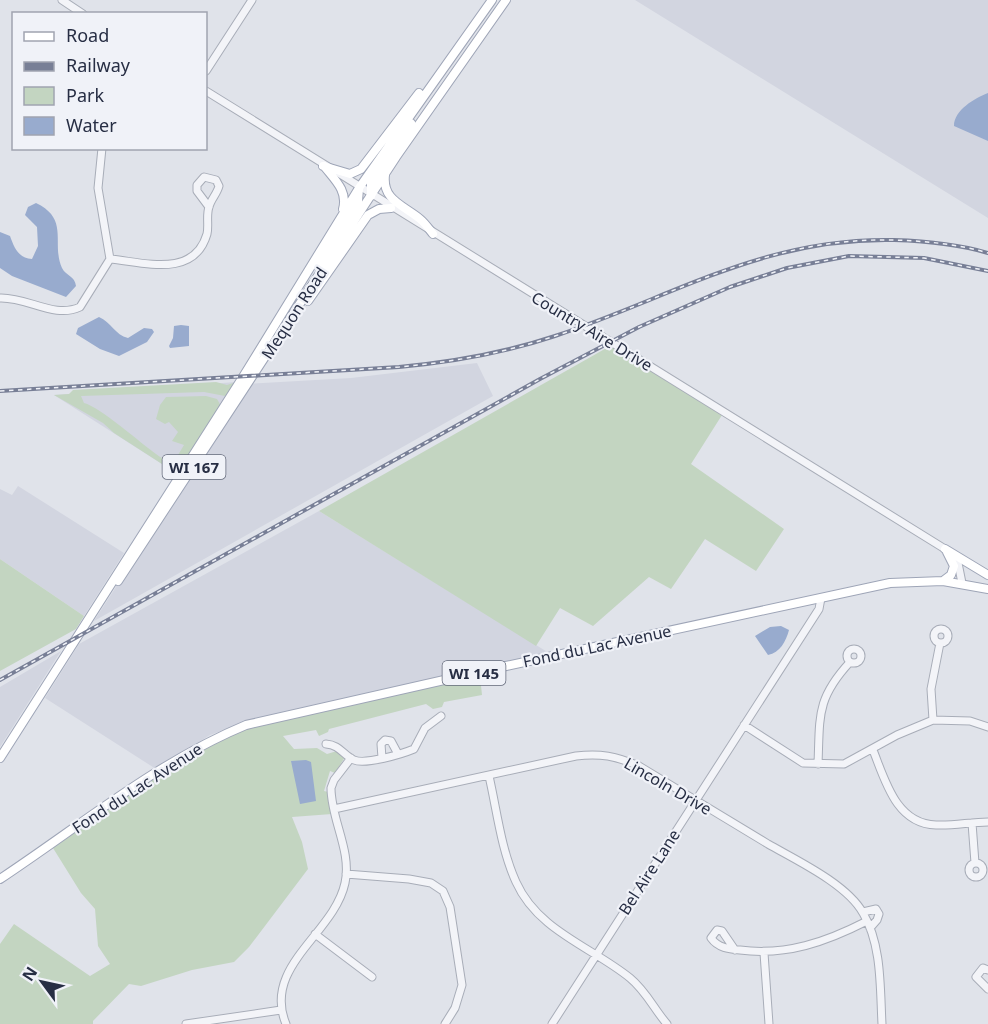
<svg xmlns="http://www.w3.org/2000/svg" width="988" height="1024" viewBox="0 0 988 1024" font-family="'Noto Sans',sans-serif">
<rect width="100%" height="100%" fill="#e0e3ea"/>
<path fill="#d2d5e0" d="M635,0H988V218Z
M477,363L493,396L94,621L247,384L351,378Z
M236,382L176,473L54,395Z
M18,486L124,553L84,616L0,559V489L12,495Z
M319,511L549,653L250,720L210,735L156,769L45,698L79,644Z
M61,651L0,747V687Z"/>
<path fill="#c3d5c1" d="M610,346L722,415L691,464L784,529L756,571L705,539L671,589L649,577L593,626L560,608L536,646L319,511Z
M216,382L227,385L236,382L225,396L204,392L81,396L84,403C100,407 142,444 156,454C163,460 172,461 178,469L176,473L114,433L103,423L54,395L69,394L73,390Z
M206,396L217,399L221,406L186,460H182L178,455L184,445L172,441L178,432L169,422L165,424L156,419L160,405L166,397Z
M0,559L84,616L76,629L0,671Z
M480,676L482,695L444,702L442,707L433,709L426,704L329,729L328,732L319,736L316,730L283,736L294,749L317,748L327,754L337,751L345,757L335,773L330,771L324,791L328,792L332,814L292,817L302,842L308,869L249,947L234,962L192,970L141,986L129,984L93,1021V1024H0V944L14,924L90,976L110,964L98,946L95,909L81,893L53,848C119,803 182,754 257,725Z"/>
<path fill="#98abce" d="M988,93V141L954,126C954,110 975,98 988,93Z
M36,203C70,219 51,244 62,268C66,276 75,276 76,286L66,297L12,276L0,268V232L10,236C14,247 18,258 32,259L38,246L37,227L25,215L28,207Z
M99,317C111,322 115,335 128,338L144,328L152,329L154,332L147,342L119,356L100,349L76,334L78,328Z
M181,325L189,326V346L170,348L169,346L173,338L174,326Z
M781,626L789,630C786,641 780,653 768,655L755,636L770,627Z
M306,760L311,762L316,801L300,804L291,761Z"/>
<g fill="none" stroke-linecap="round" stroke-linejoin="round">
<g stroke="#a8adb8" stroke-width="9">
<path id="minor" d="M62,0L83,14
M206,71L252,0
M206,91L945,549L958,563L962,583
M110,259C143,262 194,279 207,234C209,226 206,215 209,207C211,199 217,194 219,186L216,180L204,177L197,185V191L209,207
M0,298C28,297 54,319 80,307L110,259L98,188L102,148
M934 636a7 7 0 1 1 14 0a7 7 0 1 1-14 0Z
M847 656a7 7 0 1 1 14 0a7 7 0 1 1-14 0Z
M933,720L931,689L940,643
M744,725L803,763L844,764L897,735L933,720L970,721L988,727
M326,744C340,745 343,755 354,760C365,765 402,754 414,749L425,728L441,716
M873,750C885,780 896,824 936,825C953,826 971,822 988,822
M382,758L381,744L385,740L391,741L398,754
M818,764C820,716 816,699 850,662
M489,776C497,811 501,849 516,882C538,931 592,947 630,978C646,991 654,1009 667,1024
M334,809L576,756C600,753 616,756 639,766C682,792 725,818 768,844C796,860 847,884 863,913C882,945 880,988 882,1024
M972,823L975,863
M969 870a7 7 0 1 1 14 0a7 7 0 1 1-14 0Z
M346,874L409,879L431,883L443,891L450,907L462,985L455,1008L445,1024
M863,912L876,909L879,914L877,920L870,928
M315,934L372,977
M735,950L722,931L717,930L711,938C718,948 729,949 740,950C786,956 826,942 867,921
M764,953L769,1024
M988,970L983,968L976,977L988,989
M186,1024L281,1010
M286,1024C262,966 334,934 345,883C352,851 331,820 331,788L334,780L351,758
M552,1024L819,609L821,598"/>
</g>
<g stroke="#9ea5b7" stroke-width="10">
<path id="major" d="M323,166L350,174L361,169L419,93
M324,166C335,180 348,191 343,209
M385,175C382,200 403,205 420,219C425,223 429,229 433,234
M371,196V182L411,123
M319,266L358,201L359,189
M308,301L368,215L379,209L391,208
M945,549L988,575
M118,581L396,157L506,0
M943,581L951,575L954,566L947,552
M0,758L243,377L359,188L492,0
M0,879C80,826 157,762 246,725L506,666L890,583L943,581L988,589"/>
</g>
<use href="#minor" stroke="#f3f4f8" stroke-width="7"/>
<use href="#major" stroke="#fff" stroke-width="8"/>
<g stroke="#787f96" stroke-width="4">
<path id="rail" d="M0,391L399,367C453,362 504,353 555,336C673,297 764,237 894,240C925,241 958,244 988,253
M0,680L540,379L639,327L730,287L787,268L849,256L924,258L988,271"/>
</g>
<use href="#rail" stroke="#f0f2f8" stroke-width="1.5" stroke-dasharray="4.5" stroke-linecap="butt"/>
</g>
<g text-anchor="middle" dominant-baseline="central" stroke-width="4.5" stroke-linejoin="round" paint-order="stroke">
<g fill="#f0f2f8" stroke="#63697a" stroke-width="1.5">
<rect x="162.5" y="455" width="63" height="24" rx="4.5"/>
<rect x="442.5" y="661" width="63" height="24" rx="4.5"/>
</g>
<g font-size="15" font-weight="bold" fill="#272e44">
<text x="194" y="467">WI 167</text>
<text x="474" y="673">WI 145</text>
</g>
<g font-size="16" fill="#272e44" stroke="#f0f2f8">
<text transform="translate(294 313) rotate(-57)">Mequon Road</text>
<text transform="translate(592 331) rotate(31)">Country Aire Drive</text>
<text transform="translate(597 646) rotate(-12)">Fond du Lac Avenue</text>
<text transform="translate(668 786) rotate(30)">Lincoln Drive</text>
<text transform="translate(137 788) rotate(-33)">Fond du Lac Avenue</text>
<text transform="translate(649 872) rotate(-57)">Bel Aire Lane</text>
</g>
</g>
<rect x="12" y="12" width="195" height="138" fill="#f0f2f8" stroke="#a0a4b0" stroke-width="1.5"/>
<rect x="24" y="32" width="30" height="9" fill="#ffffff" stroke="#a0a4b0" stroke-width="1.5"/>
<text x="66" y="42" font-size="18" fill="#272e44">Road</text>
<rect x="24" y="62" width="30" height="9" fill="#787f96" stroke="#a0a4b0" stroke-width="1.5"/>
<text x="66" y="72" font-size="18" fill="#272e44">Railway</text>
<rect x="24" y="87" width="30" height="18" fill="#c3d5c1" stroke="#a0a4b0" stroke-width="1.5"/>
<text x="66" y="102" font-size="18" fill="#272e44">Park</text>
<rect x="24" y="117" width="30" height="18" fill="#98abce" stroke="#a0a4b0" stroke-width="1.5"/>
<text x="66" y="132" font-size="18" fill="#272e44">Water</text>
<g transform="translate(42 982) rotate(303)" stroke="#f0f2f8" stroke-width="4.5" paint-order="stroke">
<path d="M0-4.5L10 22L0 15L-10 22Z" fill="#272e44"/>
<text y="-9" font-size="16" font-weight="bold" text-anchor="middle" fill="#272e44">N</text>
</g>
</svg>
